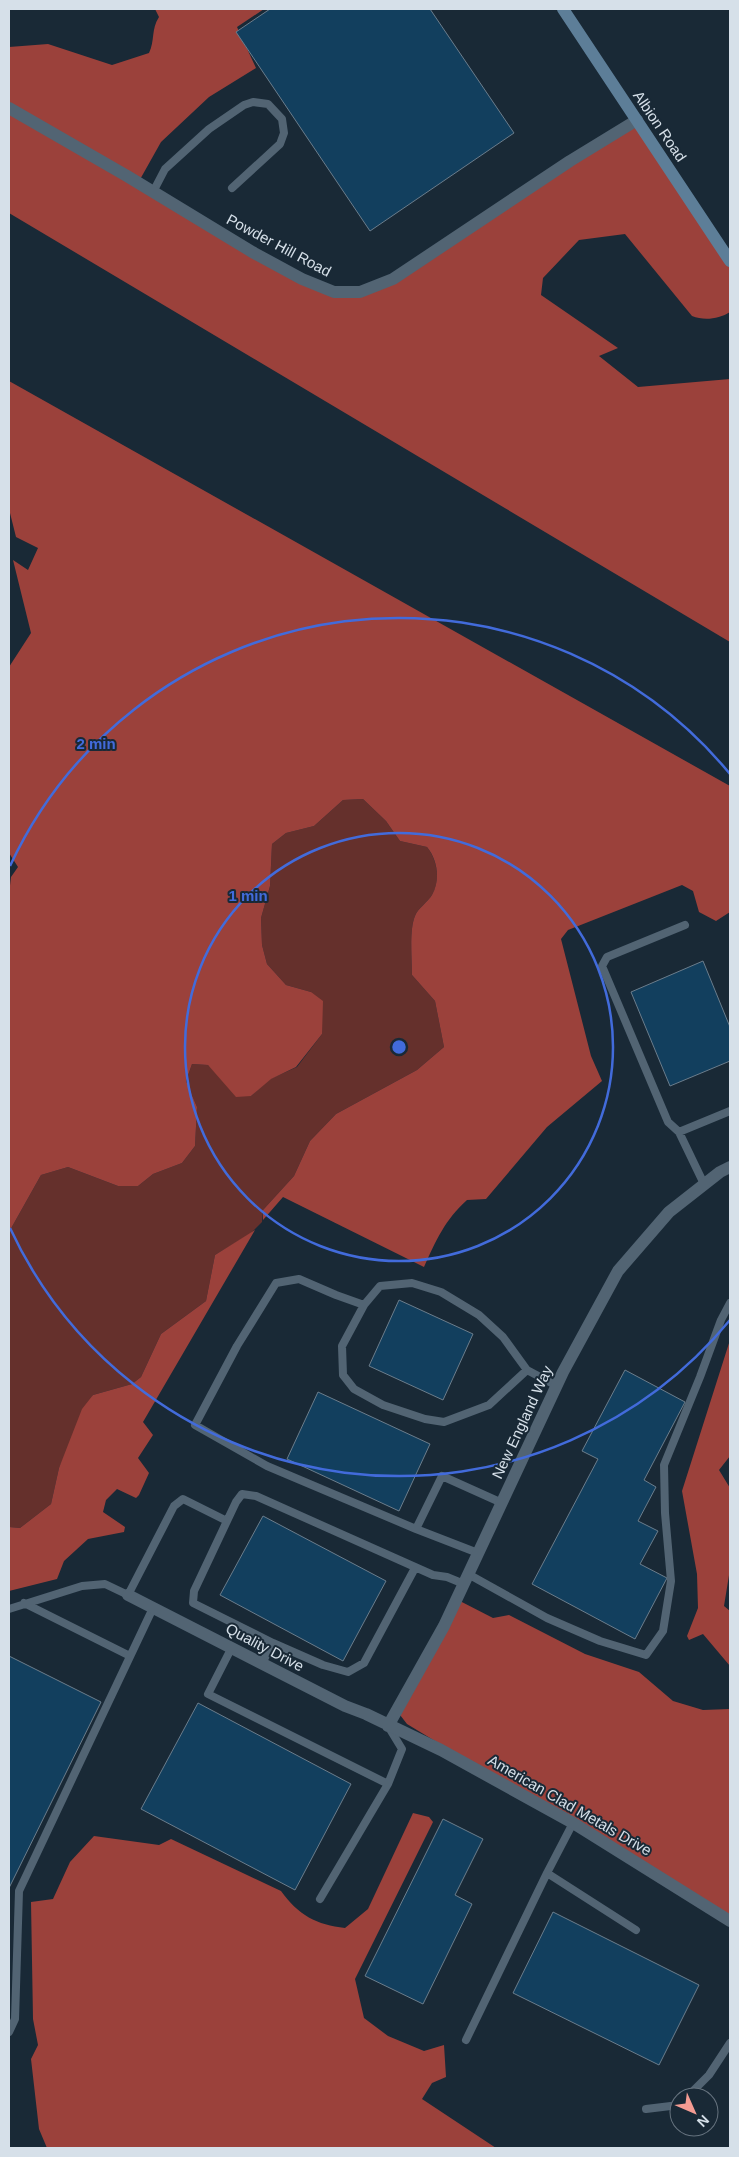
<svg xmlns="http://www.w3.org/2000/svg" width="739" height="2157" viewBox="0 0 739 2157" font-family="Arial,sans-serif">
<rect width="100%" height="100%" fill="#192936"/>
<path fill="#65302c" d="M363,799L386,821L400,841L427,847C437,860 441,879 432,895C428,902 418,908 415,916C409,930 412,959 412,975L435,1001L444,1047L417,1070L336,1114L310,1141L294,1176L263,1210L262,1222L250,1234L215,1255L206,1301L161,1334L141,1377L132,1384L93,1395L59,1468L51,1504L20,1528L9,1527V1232L41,1175L68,1167L118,1186H138L153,1174L182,1163L195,1146L197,1107L186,1081L192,1064L208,1065L251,1096L270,1079L297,1067L322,1034L311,992L286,985L267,964L262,945L261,918L270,886L272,844L286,833L314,826L343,800Z"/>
<path fill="#9b413b" d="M155,9H264L237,27L256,68L209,97L161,142L138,183L333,292L367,291L636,121L730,261V312C719,319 704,321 692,316L625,234L579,240L543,278L541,295L618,348L599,356L638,387L730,379V642L9,213V47L48,44L112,65L149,53C155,41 151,29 159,17Z
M9,381L730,786V912L716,921L699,912L693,891L682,885L568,930L561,939L591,1056L602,1081L547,1127L486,1199L467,1200C445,1220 436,1240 424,1267L283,1197L263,1220V1210L294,1176L310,1141L336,1114L417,1070L444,1047L435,1001L412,975C412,959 409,930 415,916C418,908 428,902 432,895C441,879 437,859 427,847L400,841L386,821L363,799L343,800L314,826L286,833L272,844L270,886L261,918L262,945L267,964L286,985L311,992L323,1001L322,1034L296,1067L271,1079L251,1096L236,1097L208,1065L192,1064L186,1081L197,1107L195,1146L182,1163L153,1174L138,1186H118L68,1167L41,1175L9,1232V894L11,877L18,867L9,853V667L31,633L13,560L28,570L38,548L16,537L9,509Z
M255,1230L143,1422L153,1435L138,1458L149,1473L139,1495L136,1498L117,1489L106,1500L103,1512L125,1527L124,1532L88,1539L64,1561L57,1579L9,1591V1527L20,1528L51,1504L59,1468L82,1409L93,1395L132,1384L141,1377L161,1334L206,1301L215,1255Z
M730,1340V1456L719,1470L730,1488V1569L724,1606L730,1611V1666L703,1634L689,1640L687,1636L698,1608L697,1574L682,1491Z
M456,1599L493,1618L509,1615L585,1654L639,1672L673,1701L703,1710L730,1709V1920L407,1724L397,1711Z
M413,1813L429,1817L433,1822L355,1979L364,2018L388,2036L424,2051L444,2045L446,2077L432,2083L422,2099L496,2148H47L39,2129L31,2059L38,2045L33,2019L31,1902L53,1899L70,1862L94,1836L159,1845L171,1839L281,1891C298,1915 317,1925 345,1928L368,1909Z"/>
<path fill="#123f5e" stroke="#6b7d8c" d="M270,9H430L514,133L370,231L236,32Z
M703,961L730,1027V1061L670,1086L631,992Z
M399,1300L473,1334L443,1400L369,1366Z
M625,1370L685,1402L644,1480L656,1487L638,1521L658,1531L640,1564L667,1578L635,1639L532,1584L598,1459L582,1451Z
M318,1392L430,1444L399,1511L287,1459Z
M263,1516L386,1581L343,1661L220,1595Z
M9,1656L101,1702L9,1888Z
M198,1703L351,1784L295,1890L141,1809Z
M443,1819L483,1839L455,1895L472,1904L423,2004L365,1976Z
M553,1912L699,1985L659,2065L513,1993Z"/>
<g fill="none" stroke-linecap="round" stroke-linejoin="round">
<path stroke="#526473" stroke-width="8" d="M153,192L165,169L209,129L244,105L253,102L268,104L282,119L284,133L280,144L232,188
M685,925L607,957L602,966L668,1122L679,1132L704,1184
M679,1132L730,1111
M364,1305L336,1295L299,1279L276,1283L237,1346L195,1425L267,1466L416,1529
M527,1370L489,1405L444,1422L425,1419L383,1405L354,1389L343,1375L342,1346L364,1305L380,1286L412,1283L441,1292L479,1315L503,1337L527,1370L557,1386
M478,1553L416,1529L442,1476L502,1503
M468,1574L547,1618L600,1641L646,1655L663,1631L671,1581L665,1513L664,1465L700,1377L721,1320L730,1303
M24,1603L130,1656
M9,1609L82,1586L105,1584L128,1595L174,1506L183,1499L227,1521
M273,1643L323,1665L348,1672L364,1663L415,1568
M232,1647L208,1694L388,1784
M262,1663L273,1643L193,1603L194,1591L236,1502L242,1494L256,1496L433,1575L447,1577L464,1584
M573,1823L547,1873L636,1930
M320,1899L388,1784L402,1749L388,1726
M9,2032L15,2019L19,1891L153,1608
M466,2040L547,1873
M687,2097L709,2075L730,2043
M646,2109L679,2105"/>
<path stroke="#526473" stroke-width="12" d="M9,108L127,176L254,253L302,279L334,292H360L393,279L570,161L637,120
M128,1595L345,1706L366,1714L441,1750L573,1823L730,1921
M388,1726L444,1626L563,1372L618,1271L669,1212L720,1172L730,1167"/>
<path stroke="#5d7e98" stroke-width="12" d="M563,9L730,261"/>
</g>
<g fill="none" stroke="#426bdb" stroke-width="2.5">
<circle cx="399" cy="1047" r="214"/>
<path d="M730 1320A429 429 0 0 1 10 1228M10 866A429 429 0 0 1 730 774"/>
</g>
<g text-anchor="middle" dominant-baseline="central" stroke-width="4" stroke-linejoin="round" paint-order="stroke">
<g font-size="15" fill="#d6e0e9" stroke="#192936">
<text transform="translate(660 126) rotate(56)">Albion Road</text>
<text transform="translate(279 245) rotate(28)">Powder Hill Road</text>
<text transform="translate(522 1422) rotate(-65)">New England Way</text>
<text transform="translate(265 1647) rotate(28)">Quality Drive</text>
<text transform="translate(570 1805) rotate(30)">American Clad Metals Drive</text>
</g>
</g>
<circle cx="399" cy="1047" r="8" fill="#426bdb" stroke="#192936" stroke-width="2.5"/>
<g font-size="15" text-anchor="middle" font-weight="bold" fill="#426bdb" stroke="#192936" stroke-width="4" stroke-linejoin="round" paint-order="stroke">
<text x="96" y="749">2 min</text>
<text x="248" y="901">1 min</text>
</g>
<rect width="739" height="2157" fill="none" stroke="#d6e0e9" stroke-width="20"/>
<g transform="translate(694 2112) rotate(135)"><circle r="24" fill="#192936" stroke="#65727e"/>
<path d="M0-4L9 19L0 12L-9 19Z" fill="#f59c93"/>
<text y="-8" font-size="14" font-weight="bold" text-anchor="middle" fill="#d6e0e9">N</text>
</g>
</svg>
